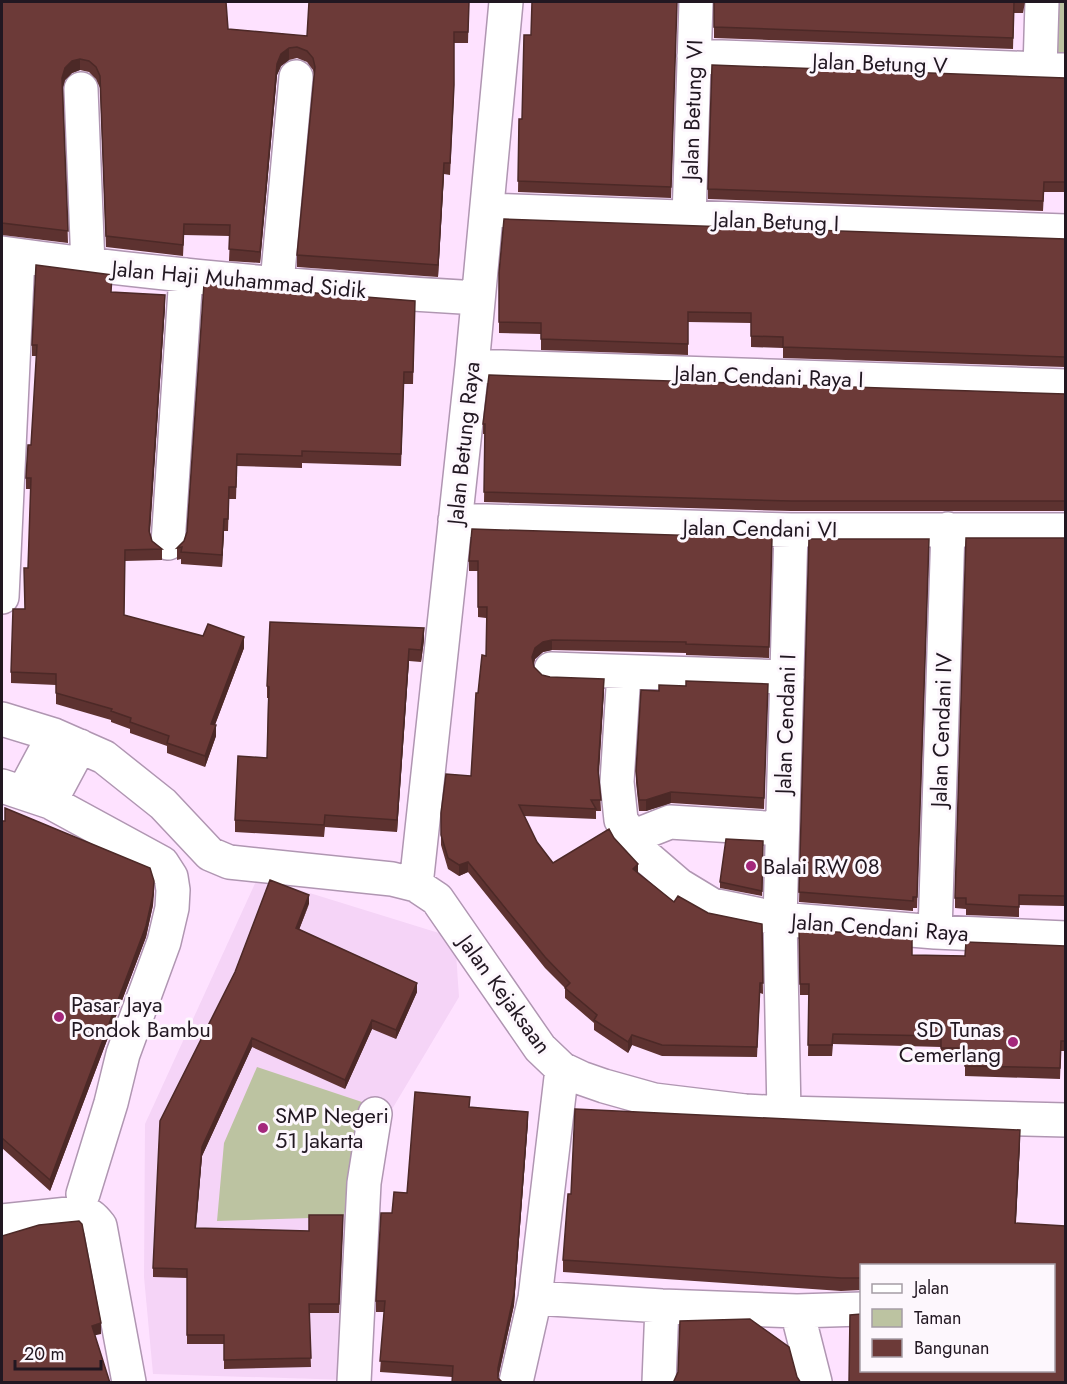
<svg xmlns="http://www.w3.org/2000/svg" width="1067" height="1384" viewBox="0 0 1067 1384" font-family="Jost,sans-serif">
<rect width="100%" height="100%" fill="#fee2ff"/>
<path fill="#f5d4f7" d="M258,877L455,938L459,997L379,1131L348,1380L153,1374L144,1277L145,1124Z"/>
<path fill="#bcc3a1" d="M1046,2H1065V65H1045Z
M257,1067L380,1108L343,1217L217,1221L224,1143Z"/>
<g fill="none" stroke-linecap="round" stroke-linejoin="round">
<g stroke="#b096b2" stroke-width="36">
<path id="minor" d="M694,56L1066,70
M1040,69L1042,2
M81,89L88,265
M487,210L1066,231
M689,218L696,2
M2,253C159,275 319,289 478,298
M277,283L296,77
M472,366L1066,386
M455,520L791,530H1066
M168,543L186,275
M2,597L18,256
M551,669L787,677
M624,672L617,782L621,820L643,854L679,885L712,905L780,919L935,932L1066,938
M2,719L54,735L104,757L163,804L210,854L229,862L392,879L416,885L437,899L540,1048L562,1069L581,1078L604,1086L654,1100L745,1111L784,1113L1066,1120
M2,786L50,802L162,863L171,877L173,890L172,908L164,942L123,1054L111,1103L83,1194
M23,793L54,735
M50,802L80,746
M632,837L670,822L782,829
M416,885L472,366L506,2
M935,932L948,529
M784,1113L780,919L791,530
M2,1221L78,1213C89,1213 93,1217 100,1226L129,1382
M535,1298L662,1306L797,1311L815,1382
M797,1311L862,1309
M354,1382L364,1183L375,1114
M516,1382L535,1298L562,1069
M659,1382L662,1306"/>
</g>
<use href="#minor" stroke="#fff" stroke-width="33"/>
</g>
<path fill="#5d3230" d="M2,2L228,29L307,36L469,2L468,43H454V96L450,175L444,174L438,277L297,267V255L314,75L313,70L307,62L297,58L289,60L281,66L277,75L260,263L229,261L230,236L184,235L183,256L106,247L100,88L96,79L89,72L80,70L72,73L65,80L63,88L68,243L2,235Z
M677,2L671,198L518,192L519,119H522L531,35Z
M714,2H1025L1023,13H1014L1013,49L714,38Z
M1065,78V192H1044L1043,211L708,199V189Z
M1065,239V367L783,358V348L751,347V323L688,322V355L541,350V334L499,333V273Z
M204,284L415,301L413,384H404L401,466L302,463V468L237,466L236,499H229L228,531H224L222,567L181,564V559L177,560V548L184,541L187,532Z
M112,292L165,306L150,533L152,541L162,549V560L125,561L124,615L244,648L215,725L216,736L205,767L167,753V746L130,733V729L111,722V720L56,704V685L11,683V672L25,609L28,568L31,489H26V478L31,445L37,356H32V345Z
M1065,394V511H791L484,502L485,434H483V424Z
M772,538L769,658L686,655V653L552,650L543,652L535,659L534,664V667L542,675L604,690L599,774L601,811H596V819L524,816L537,842L553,863L638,873L674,902L708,913L762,924L763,994L760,993L757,1057L662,1056L632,1045L628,1053L594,1030V1023L565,998V988L545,968L468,872L459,876L448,869L441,845V813L471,776L478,693L486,656V618L478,617V571H469V561Z
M1065,538V906L1019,905V917L966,915V909L955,908V898Z
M809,539L929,549L917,908H913V911L799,902Z
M424,640L421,662L409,661L397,832L325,827L324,837L235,832V820L267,758L268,698H267V686Z
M768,684L764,809L671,803L646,811H639L636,782V771L659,691L686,686Z
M2,821L154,891L153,905L146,937L50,1191L2,1148Z
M763,841L762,896L720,888V882Z
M309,904L299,930L417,992L396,1039L372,1029L345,1089L252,1047L202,1156L196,1228L309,1231L343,1224L339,1313H309L311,1367L224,1369V1344H187V1278L153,1277V1268Z
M799,929L912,955L965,956L1065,946V1051H1061L1060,1079L965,1076V1059L941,1058V1047L833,1044L832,1056H808L809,995H800Z
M470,1107L528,1122L514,1305L498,1378L452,1377L380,1372L384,1312H376V1301L392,1213Z
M1020,1143L1016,1223L1053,1371L861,1266V1290L841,1291L563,1272V1260L571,1194Z"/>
<path fill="#4c2927" d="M289,48V60L281,66L277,75L260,263V252L277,64L281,54Z
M80,59V70L72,73L65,80L62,90V78L65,68L72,61Z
M444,163V174L438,277V265Z
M165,295V306L149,542V531Z
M224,519V531L222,567V555Z
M424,628V640L421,662V650Z
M244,637V648L211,735V724Z
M552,640V650L543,652L535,659L532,668V657L535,648L543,642Z
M409,649V661L397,832V820Z
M604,679V690L598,781V770Z
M216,725V736L205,767V756Z
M671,792V803L646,811V800Z
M468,862V872L459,876V865Z
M638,864V874L633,869Z
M154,881L153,905L146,937L50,1191V1180Z
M309,895V904L296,937V928Z
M417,983V992L396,1039V1030Z
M372,1020V1029L345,1089V1080Z
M632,1035V1045L628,1053V1042Z
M252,1038V1047L202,1156L195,1237L202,1147Z
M528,1112V1122L514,1305L498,1378V1368Z
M1020,1130V1143L1015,1236V1223Z
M101,1323V1334L92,1336V1326Z"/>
<path fill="#6c3a38" stroke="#4c2927" stroke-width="1.5" d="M2,2H226L228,29L307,36L309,2H469L468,32H454V85L450,163H444L438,265L297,255L315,67L313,58L307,51L297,47L289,48L281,54L277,64L260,252L229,249L230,225L184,224L183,245L106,236L100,76L96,67L89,61L80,59L72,61L65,68L62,78L68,231L2,223Z
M532,2H677L671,187L518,181L519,119H522L524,35H531Z
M714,2H1023H1014L1013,38L714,27Z
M712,65L1065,78V182H1044L1043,201L708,189Z
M504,219L1065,239V357L783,347V337L751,336V313L688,312V344L541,339V323L499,322V273Z
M36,265L112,275L111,292L165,295L149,531L152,541L162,549L125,550L124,615L203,636L208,624L244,637L211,724L216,725L205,756L167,743L169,736L130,722L131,718L111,711L112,709L56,693V674L11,672L13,609H25L24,568H28L31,478H26L28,445H31L37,345H32Z
M204,284L415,301L413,372H404L401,454L302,451V456L237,454L236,487H229L228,519H224L222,555L181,552L182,547L177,548L184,541L187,532Z
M489,375L1065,394V501H791L484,492L485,424H483Z
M472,529L772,538L769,647L686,644V642L552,640L543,642L535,648L532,657L534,667L542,675L550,677L604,679L598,770L601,800H591L596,809L519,805L537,842L553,863L609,829L614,838L638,864L633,869L674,902L678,896L708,913L762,924L763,983H760L757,1047L662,1045L632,1035L628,1042L594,1020L597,1015L565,988L570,983L545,957L468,862L459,865L448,858L441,835V813L446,774L471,776L476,693H478L482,655L486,656L487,607H478V561H469Z
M966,538H1065V896L1019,895V907L966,904V898H955Z
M809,539H929L917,897H913V901L799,892Z
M270,622L424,628L421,650L409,649L397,820L325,815L324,825L235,820L238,756L267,758L269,687L267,686Z
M686,681L768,684L764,798L671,792L646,800H639L636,771L641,690L659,691V685L686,686Z
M5,808L150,868L154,881L153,895L146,926L50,1180L2,1138V821H5Z
M726,839L763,841L762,891L720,882Z
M270,880L309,895L296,928L417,983L396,1030L372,1020L345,1080L252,1038L202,1147L195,1228L309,1231V1215H343L339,1304H309L311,1358L224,1360V1335H187V1269L153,1268L160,1121L235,972Z
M799,929L912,938V955L965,956L966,942L1065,946V1041H1061L1060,1068L965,1066V1048H941V1036L833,1034L832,1045H808L809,984H800Z
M415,1092L470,1097L469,1107L528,1112L514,1294L498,1368V1378L503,1383H452L453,1366L380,1361L385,1301H376L381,1213H392L394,1192L407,1193Z
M575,1109L1020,1130L1015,1223L1065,1226V1383H849L850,1315L861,1314V1371H1053V1266H861V1278H841L563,1260L568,1194H571Z
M79,1221L82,1224L101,1323L92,1326L110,1383H2V1236L39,1225Z
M750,1319L789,1347L797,1377L801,1383H673L678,1372L680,1321Z"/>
<g fill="#a4287b" stroke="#fdf7fd" stroke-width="2">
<circle cx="751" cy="866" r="6"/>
<circle cx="59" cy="1017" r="6"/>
<circle cx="1013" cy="1042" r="6"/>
<circle cx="263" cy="1128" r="6"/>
</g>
<g text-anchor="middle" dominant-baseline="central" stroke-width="6" stroke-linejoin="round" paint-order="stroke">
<g font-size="22" fill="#211721" stroke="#fdf7fd">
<text transform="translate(880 63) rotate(2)">Jalan Betung V</text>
<text transform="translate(692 110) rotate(-88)">Jalan Betung VI</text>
<text transform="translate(776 221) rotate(2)">Jalan Betung I</text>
<text transform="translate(239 279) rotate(5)">Jalan Haji Muhammad Sidik</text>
<text transform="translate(769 376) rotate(2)">Jalan Cendani Raya I</text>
<text transform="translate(463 443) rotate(-84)">Jalan Betung Raya</text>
<text transform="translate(760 528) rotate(1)">Jalan Cendani VI</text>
<text transform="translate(785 724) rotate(-88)">Jalan Cendani I</text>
<text transform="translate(941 730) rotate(-88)">Jalan Cendani IV</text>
<text transform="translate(880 927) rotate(4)">Jalan Cendani Raya</text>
<text transform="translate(505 994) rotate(54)">Jalan Kejaksaan</text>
</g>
<g font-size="22" fill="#211721" stroke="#fdf7fd" text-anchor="start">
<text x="763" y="866">Balai RW 08</text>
<text x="71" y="1004">Pasar Jaya<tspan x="71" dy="25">Pondok Bambu</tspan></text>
<text x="1001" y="1029" text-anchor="end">SD Tunas<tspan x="1001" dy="25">Cemerlang</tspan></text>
<text x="275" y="1115">SMP Negeri<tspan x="275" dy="25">51 Jakarta</tspan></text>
</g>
</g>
<rect width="1067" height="1384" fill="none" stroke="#211721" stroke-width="6"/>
<rect x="860" y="1264" width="195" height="108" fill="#fdf7fd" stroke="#a59da5" stroke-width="1.5"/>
<rect x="872" y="1284" width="30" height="9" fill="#ffffff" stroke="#a59da5" stroke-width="1.5"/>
<text x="914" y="1294" font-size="18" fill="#211721">Jalan</text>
<rect x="872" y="1309" width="30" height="18" fill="#bcc3a1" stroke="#a59da5" stroke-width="1.5"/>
<text x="914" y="1324" font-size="18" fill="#211721">Taman</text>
<rect x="872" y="1339" width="30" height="18" fill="#6c3a38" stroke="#a59da5" stroke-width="1.5"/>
<text x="914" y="1354" font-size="18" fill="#211721">Bangunan</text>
<path d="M15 1360v9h86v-9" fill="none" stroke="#211721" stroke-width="3"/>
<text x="24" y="1360" font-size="18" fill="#211721" stroke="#fdf7fd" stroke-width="4.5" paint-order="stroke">20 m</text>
</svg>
